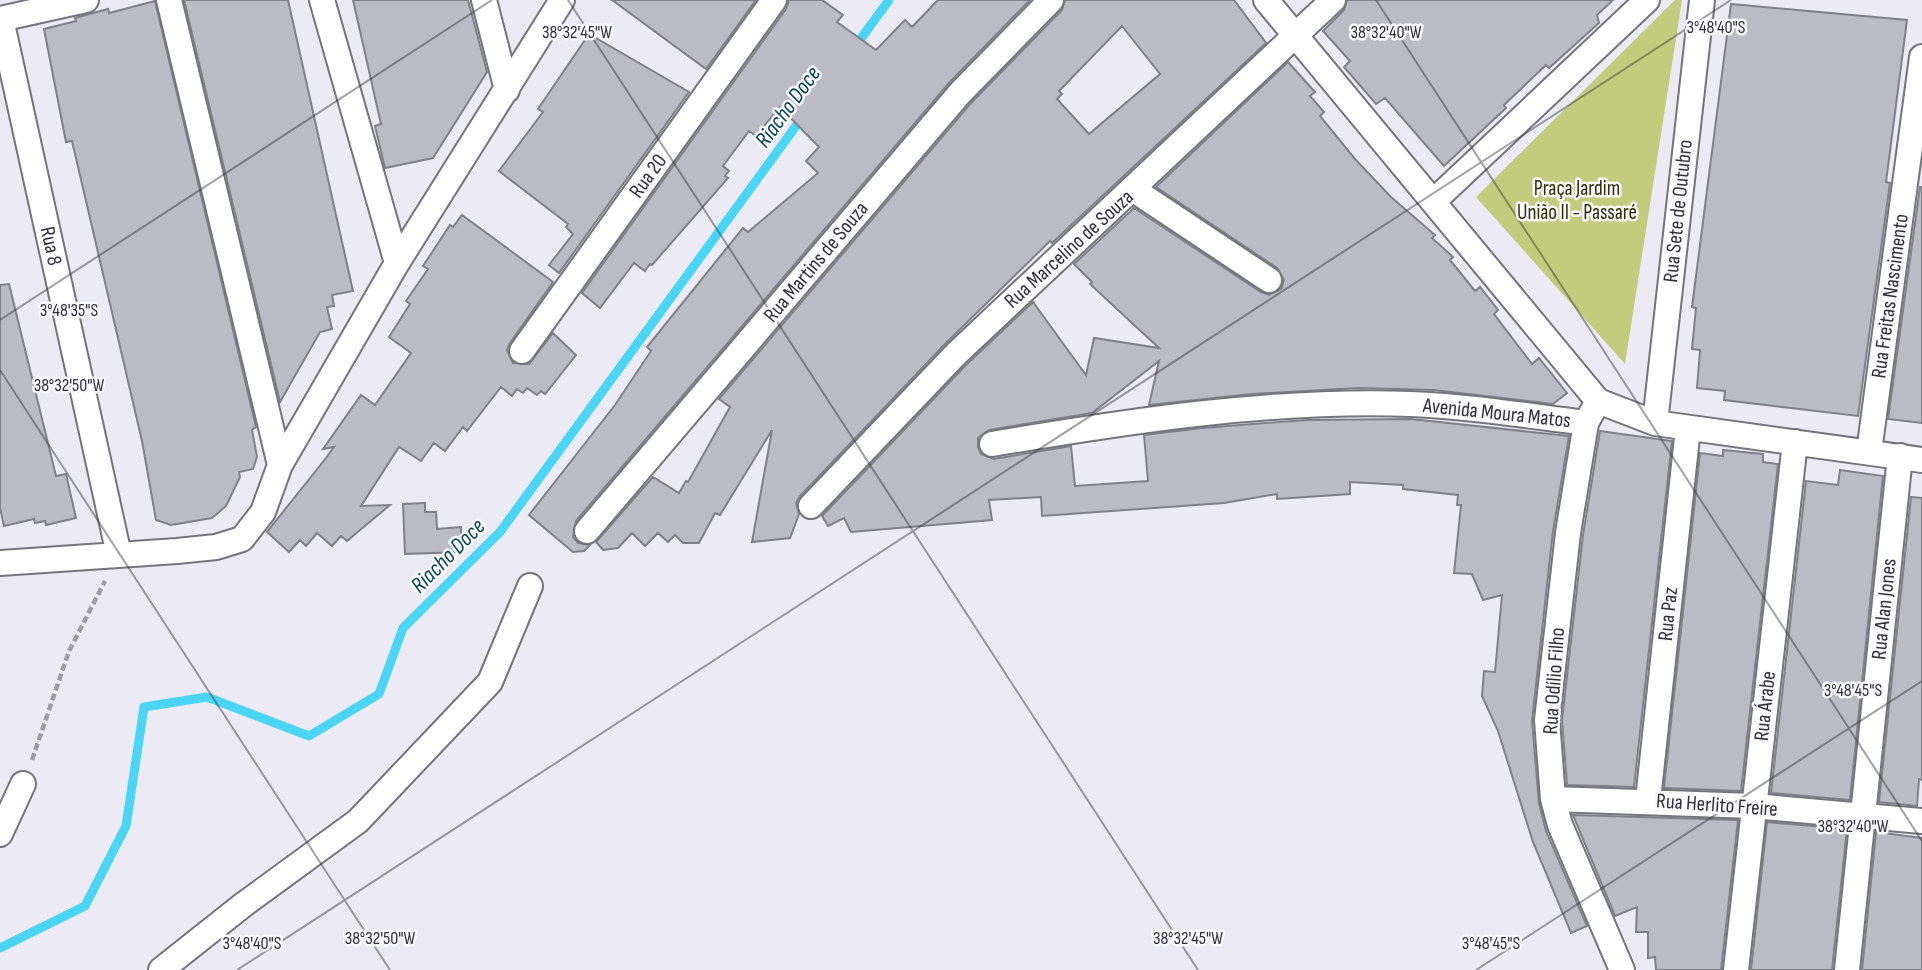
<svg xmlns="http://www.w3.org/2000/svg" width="1922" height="970" viewBox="0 0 1922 970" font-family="'Sofia Sans Condensed',sans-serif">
<rect width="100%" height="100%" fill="#ebeaf5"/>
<path fill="#c3cc7d" d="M1675,0H1682L1625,364L1476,197Z"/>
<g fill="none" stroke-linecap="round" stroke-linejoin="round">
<path stroke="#4bd5f4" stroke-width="9" d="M854,48L889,0
M0,948L85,906L126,826L144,707L207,697L309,736L379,694L403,628L500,532L804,115"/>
</g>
<path fill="#bbbbc5" stroke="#808089" stroke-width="2" fill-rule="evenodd" d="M184,0H288L353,291L332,295L334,306L327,307L332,329L320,332L280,402Z
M353,0H468L487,72L433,158L385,168L375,126L381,124Z
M612,0H756L706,69Z
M789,0H822L843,15L837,22L876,50L905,20L912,27L938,0H1030L949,83L576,521L573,537L578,543L590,545L584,551L573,552L529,515L615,405L651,351L647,347L743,228L748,232L818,173L806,161L819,147L780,107L756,136L749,131L723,166L729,171L725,176L728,178L652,265L650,264L645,271L634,263L600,308L582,293L786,9Z
M1065,0H1234L1266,43L1052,243L1050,241L945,344L800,496L796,503L799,514L790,538L752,542L772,430L720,515L715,513L699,543H683L675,535L668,542L658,533L645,546L632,533L618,548L603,550L596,542L653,477L679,493L686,481L688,482L730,407L719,399L971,103L1062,10ZM1122,26L1160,74L1089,134L1057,99L1062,94L1059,91Z
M1347,0H1613L1597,15L1599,23L1549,68L1546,65L1504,105L1506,108L1444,166L1385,98L1376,104L1344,67L1350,61L1323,31L1344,10Z
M155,1L256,427L252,430L257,457L253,469L239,472L240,477L226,506L212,518L171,525L156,520L142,441L72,141L66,142L44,29L76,21L75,18L93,13L108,9L109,13Z
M1731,4L1907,20L1886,182L1890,183L1858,416L1724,400L1725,391L1697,388L1700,350L1692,349L1696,308L1692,307Z
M589,34L689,92L559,273L549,265L573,234L566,227L568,224L499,171L543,112L538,109Z
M1288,62L1315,92L1310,96L1324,112L1320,116L1355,159L1391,197L1435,235L1432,238L1453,257L1450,260L1475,291L1480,287L1498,310L1494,314L1532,364L1539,358L1567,393L1553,404L1434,390L1358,388L1252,394L1149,405L1159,361L1092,413L989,430L978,438V447L981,454L994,459L1071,446L1075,486L1148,481L1144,435L1202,428L1306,420L1411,419L1569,436L1553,531L1532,721L1539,803L1546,831L1587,926L1571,933L1533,842L1498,731L1482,696L1484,671L1495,672L1502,595L1483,600L1472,574L1454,573L1461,505H1457L1458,495L1403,489V485L1350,482V494L1277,499V494L1224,503L1042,516L1041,497L989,500L992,520L851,532L844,518L828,526L822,516L966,365L1033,302L1086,375L1094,338L1159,348L1090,284L1092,282L1074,264L1134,208L1261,292L1269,295L1281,289L1284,280L1277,268L1156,187Z
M1920,187H1922V423L1888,419Z
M462,215L553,282L510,343L507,350L513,363L529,364L553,333L576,355L545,394L541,391L537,395L527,388L523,393L517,389L512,396L501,387L467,431L463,427L445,451L434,443L421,461L399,447L361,506L390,505L347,541L341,536L332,546L317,533L306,546L300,540L289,552L267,532L326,458L334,447L323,449L361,395L375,405L411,353L389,337L410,304L406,301L428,269L423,266L450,225L453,227Z
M9,284L56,476L66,474L76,518L46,525L45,521L35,523L34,519L4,526L0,508V285Z
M1600,431L1672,441L1634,787L1567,785L1562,720L1583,535Z
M1723,450L1763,454V462L1778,464L1741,791L1664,788L1700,453L1723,456Z
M1840,470L1883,476L1850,800L1771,793L1806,481L1838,485Z
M1911,497L1922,498V780L1919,779L1917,806L1879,802Z
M425,503V512H436L437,529L461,527V552L405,554L403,504Z
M1573,815L1738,820L1721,970H1656L1655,957L1648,958V932H1636L1637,907L1615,916Z
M1767,822L1847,829L1832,970H1751Z
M1876,832L1922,838V970H1862Z"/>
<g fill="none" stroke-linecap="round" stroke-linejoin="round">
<g stroke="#74747d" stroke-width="28">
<path id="minor" d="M169,0L280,465
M322,0L397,263
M484,0L507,90
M1266,0L1598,401
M0,19L86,0
M1,19L119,555
M1134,190L1269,280
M1435,200L1647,0
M522,351L774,0
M1598,401L1655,423L1922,460
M1586,423L1568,533L1547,720L1553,799L1560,825L1622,970
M1655,423L1702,0
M992,444C1129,421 1271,399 1411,404C1469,406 1528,416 1586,423L1598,401
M1869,452L1922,57
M811,506L956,354L1333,0
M587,531L960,93L1051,0
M0,563L177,551L216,547L242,539L263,512L280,465L397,263L562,0
M1553,799L1753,806L1922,821
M1648,800L1688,428
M0,834L23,784
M161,970L243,905L358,821L490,682L530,586
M1736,970L1795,442
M1847,970L1900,456"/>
</g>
<path stroke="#9d9da5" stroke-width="4.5" stroke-dasharray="7 3.5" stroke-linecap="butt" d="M32,760L69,651L105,581"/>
<use href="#minor" stroke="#fff" stroke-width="24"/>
</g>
<path fill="none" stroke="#313135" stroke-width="2" stroke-opacity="0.45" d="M568,0L1198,970M1376,0L1922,841M0,320L492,0M0,370L390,970M237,970L1731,0M1476,970L1922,681"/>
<g text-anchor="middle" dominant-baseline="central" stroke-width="5" stroke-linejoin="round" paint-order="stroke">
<g font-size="21" fill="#313135" stroke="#f8f8ff">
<text transform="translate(648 176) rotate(-54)">Rua 20</text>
<text transform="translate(1678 211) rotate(-84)">Rua Sete de Outubro</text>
<text transform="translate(51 246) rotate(78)">Rua 8</text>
<text transform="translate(1069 249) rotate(-42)">Rua Marcelino de Souza</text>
<text transform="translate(816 262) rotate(-50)">Rua Martins de Souza</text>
<text transform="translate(1890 296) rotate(-82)">Rua Freitas Nascimento</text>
<text transform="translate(1497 413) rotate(6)">Avenida Moura Matos</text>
<text transform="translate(1884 609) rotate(-84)">Rua Alan Jones</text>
<text transform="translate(1668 614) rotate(-84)">Rua Paz</text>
<text transform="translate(1554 681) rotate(-86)">Rua Odílio Filho</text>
<text transform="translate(1765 706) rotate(-84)">Rua Árabe</text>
<text transform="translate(1717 805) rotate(4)">Rua Herlito Freire</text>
</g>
<g font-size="21" fill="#2c2f04" stroke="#f8f8ff">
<text x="1577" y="188">Praça Jardim<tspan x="1577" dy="24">União II - Passaré</tspan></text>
</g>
<g font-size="23" font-style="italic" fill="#074652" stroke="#f8f8ff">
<text transform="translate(788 107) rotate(-54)">Riacho Doce</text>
<text transform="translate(448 556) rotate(-45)">Riacho Doce</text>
</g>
</g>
<g font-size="18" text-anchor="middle" fill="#313135" stroke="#f8f8ff" stroke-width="5" stroke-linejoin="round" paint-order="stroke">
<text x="1716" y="33">3°48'40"S</text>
<text x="577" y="38">38°32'45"W</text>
<text x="1386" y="38">38°32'40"W</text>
<text x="69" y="316">3°48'35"S</text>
<text x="69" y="391">38°32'50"W</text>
<text x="1853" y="696">3°48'45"S</text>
<text x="1853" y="832">38°32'40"W</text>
<text x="380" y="944">38°32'50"W</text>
<text x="1188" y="944">38°32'45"W</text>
<text x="252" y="949">3°48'40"S</text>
<text x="1491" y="949">3°48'45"S</text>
</g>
</svg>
